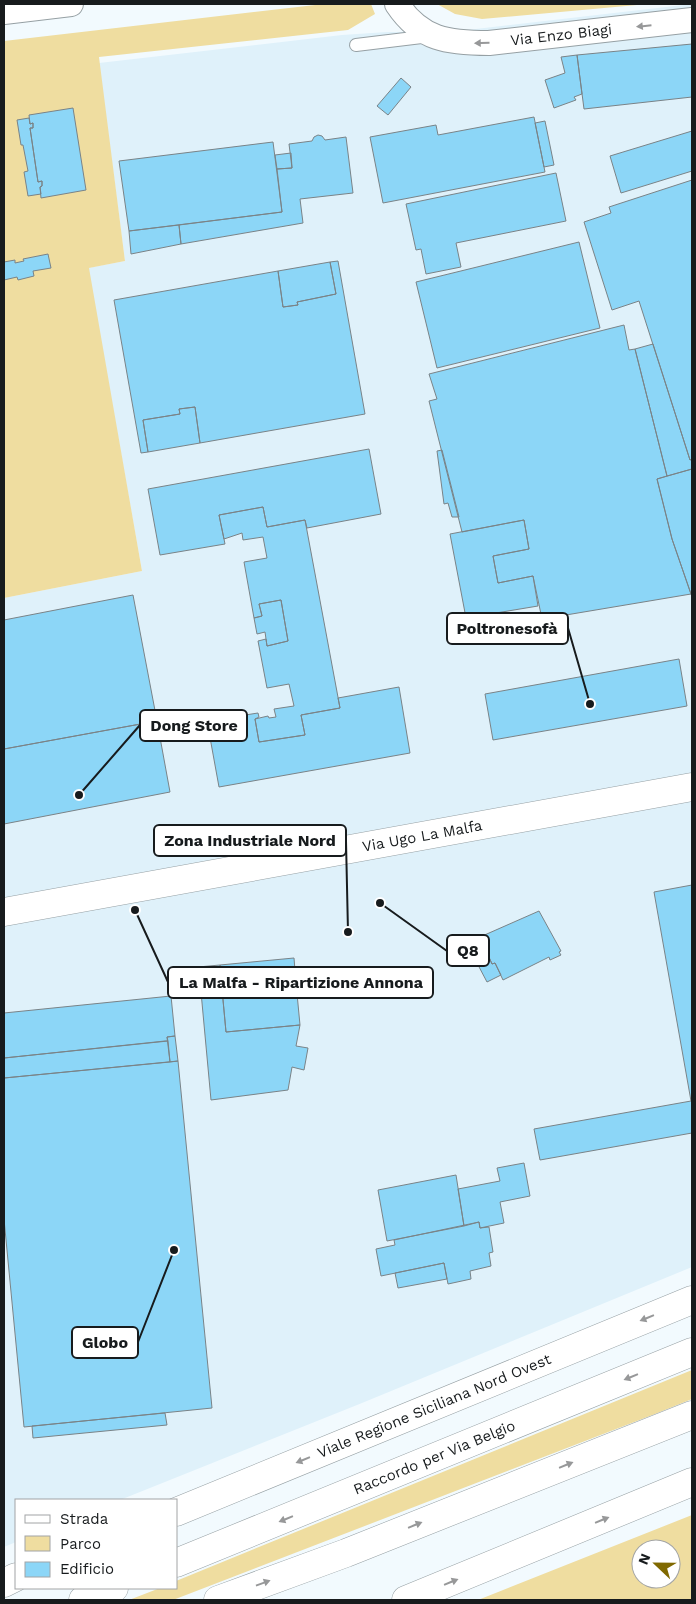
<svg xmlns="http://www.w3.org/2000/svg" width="696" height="1604" viewBox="0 0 696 1604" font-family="'Work Sans',sans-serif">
<rect width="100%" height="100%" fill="#f2fafe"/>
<path fill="#dff1fa" d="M692,4V1267L362,1403L120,1500H16V1542L4,1547V598L142,571L88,268L125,261L99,63L342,35L387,32H450Z"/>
<path fill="#efdda0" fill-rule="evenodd" d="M324,4H371L375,14L348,30L99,57L125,261L89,268L142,571L4,598V41Z
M437,4H648L482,19L455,14Z
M692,1370V1399L655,1414L173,1600H129L160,1588H176V1581Z
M692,1515V1600H478ZM641,1549H671V1579H641Z"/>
<path fill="#8cd6f7" stroke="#7a8387" d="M692,44V97L584,109L577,55Z
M577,55L582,94L574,97L576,100L554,108L545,80L565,73L561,57Z
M401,78L411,87L388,115L377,106Z
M73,108L86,190L41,198L40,187L42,186V181L38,182L30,128H33V123L30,124L29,115Z
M534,117L545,172L383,203L370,137L436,125L438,135Z
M29,118L30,124L33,123V128H30L38,182L42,181V186L40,187L41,194L28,196L24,172L28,171L23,145H21L17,120Z
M545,121L554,165L544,167L535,123Z
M692,131V171L621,193L610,156Z
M318,135L322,136L325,140L346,137L353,193L300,199L303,223L181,244L179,225L282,212L277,169L292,168L289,144L312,141L314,137Z
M273,142L282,212L129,231L119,161Z
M291,153L292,168L277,169L275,155Z
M556,173L566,221L456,243L461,267L426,274L421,249L416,250L406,204Z
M692,180V459L690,460L639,301L612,310L584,222L611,213L609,207Z
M179,225L181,244L131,254L129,231Z
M579,242L600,328L437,368L416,282Z
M48,254L51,268L33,271L34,276L18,280L17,277L4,280V262L15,260V263L24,261L23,259Z
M338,261L365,414L200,443L195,407L179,409L180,414L143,420L148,452L141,453L114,300L278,271L283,307L298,305L297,302L336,294L330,262Z
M330,262L336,294L297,302L298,305L283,307L278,271Z
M624,325L629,350L635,349L667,476L657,479L672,539L691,594L542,619L533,576L498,583L493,556L529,549L524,520L462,532L429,401L437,399L429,374Z
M653,344L690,460L692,459V469L667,476L635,349Z
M195,407L200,443L148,452L143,420L180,414L179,409Z
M369,449L381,514L307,528L305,520L267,527L263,507L219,515L225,544L160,555L148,489Z
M442,450L459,517H452L448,503L444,504L437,451Z
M692,469V597L672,539L657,479Z
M263,507L267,527L305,520L340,708L301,715L305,735L259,742L255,719L268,716L269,718L276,717L274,709L294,706L289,684L267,688L258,641L266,639L267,646L288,641L281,600L259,604L262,616L254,618L244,562L267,558L263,537L243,540L242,533L224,539L219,515Z
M524,520L529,549L493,556L498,583L533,576L538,606L466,618L450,534Z
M133,595L157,721L4,749V620Z
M281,600L288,641L267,646L265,632L257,634L254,618L262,616L259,604Z
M679,659L687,706L493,740L485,694Z
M399,687L410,753L219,787L207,721L258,713L259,717L255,719L259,742L305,735L301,715L340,708L338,698Z
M157,721L170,792L4,824V749Z
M692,885V1133L540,1160L534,1129L691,1101L654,892Z
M539,911L561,951L559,952L561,955L550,960L549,957L503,980L495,963L492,964L480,937Z
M481,939L492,964L495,963L501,975L487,982L468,946Z
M294,958L296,983L222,989L220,965Z
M220,965L222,989L201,992L198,967Z
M296,983L300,1025L226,1032L222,989Z
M222,989L226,1032L300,1025L296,1046L308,1048L304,1070L292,1067L288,1090L211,1100L201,992Z
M171,996L175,1036L167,1037L168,1041L4,1058V1013Z
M175,1036L178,1061L170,1062L167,1037Z
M165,1041H168L170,1062L4,1078V1058Z
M178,1061L212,1408L24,1427L4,1219V1078Z
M524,1163L530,1196L500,1202L504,1223L480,1228L479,1222L464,1226L458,1189L500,1181L497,1168Z
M456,1175L464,1226L387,1241L378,1190Z
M479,1222L480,1228L489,1227L493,1252L489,1253L491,1266L470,1271L471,1279L448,1284L444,1263L381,1276L376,1249L395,1245L394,1240Z
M444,1263L447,1279L398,1288L395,1273Z
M165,1413L167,1425L33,1438L32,1426Z"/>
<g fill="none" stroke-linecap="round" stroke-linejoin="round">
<g stroke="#96a0a4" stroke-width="14">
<path id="lane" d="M356,45L430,36"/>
</g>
<g stroke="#96a0a4" stroke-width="26">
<g id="street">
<path id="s1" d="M397,4C421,40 448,43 489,43L692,20"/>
<path d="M4,12L71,4"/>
</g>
</g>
<g stroke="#96a0a4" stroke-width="29">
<g id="secondary">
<path id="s2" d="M4,912L692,787"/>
<path id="s3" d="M176,1512L692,1300"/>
<path d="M4,1583L16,1577"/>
<path d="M406,1600L692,1482"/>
</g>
</g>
<g stroke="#96a0a4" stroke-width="29">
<g id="highway">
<path id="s4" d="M176,1563L692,1352"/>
<path d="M83,1600L114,1588"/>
<path d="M218,1600L346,1553L692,1415"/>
</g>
</g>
<use href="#lane" stroke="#fff" stroke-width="12"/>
<use href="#street" stroke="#fff" stroke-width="24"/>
<use href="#secondary" stroke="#fff" stroke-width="28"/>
<use href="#highway" stroke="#fff" stroke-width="28"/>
</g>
<defs><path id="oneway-solid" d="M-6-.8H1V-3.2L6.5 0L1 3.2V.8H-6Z" transform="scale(1.25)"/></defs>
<g fill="#979899">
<use href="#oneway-solid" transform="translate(644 26) rotate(174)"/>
<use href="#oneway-solid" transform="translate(482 43) rotate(179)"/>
<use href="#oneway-solid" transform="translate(647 1318) rotate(158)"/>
<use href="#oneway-solid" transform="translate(631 1377) rotate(158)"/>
<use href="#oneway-solid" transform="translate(303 1460) rotate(158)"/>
<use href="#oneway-solid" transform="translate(566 1465) rotate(-22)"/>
<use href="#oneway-solid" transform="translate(286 1519) rotate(158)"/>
<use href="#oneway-solid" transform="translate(602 1520) rotate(-22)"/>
<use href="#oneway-solid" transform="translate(415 1525) rotate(-22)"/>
<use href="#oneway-solid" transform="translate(451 1582) rotate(-22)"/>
<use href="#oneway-solid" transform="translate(263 1583) rotate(-20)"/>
</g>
<g text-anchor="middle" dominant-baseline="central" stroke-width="5" stroke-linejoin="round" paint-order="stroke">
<g font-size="15" fill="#171b1d" stroke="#fff">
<text stroke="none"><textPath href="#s1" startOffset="178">Via Enzo Biagi</textPath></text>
<text stroke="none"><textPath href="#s2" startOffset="425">Via Ugo La Malfa</textPath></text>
<text stroke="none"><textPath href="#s3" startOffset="279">Viale Regione Siciliana Nord Ovest</textPath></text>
<text stroke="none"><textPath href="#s4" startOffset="279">Raccordo per Via Belgio</textPath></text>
</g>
</g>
<path fill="none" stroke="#171b1d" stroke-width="2" d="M590 704L568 628M79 795L140 725M348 932L346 841M380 903L447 951M135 910L168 982M174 1250L138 1342"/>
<g fill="#171b1d" stroke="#fff" stroke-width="2">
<circle cx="590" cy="704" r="5"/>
<circle cx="79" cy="795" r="5"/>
<circle cx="348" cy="932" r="5"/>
<circle cx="380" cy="903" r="5"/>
<circle cx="135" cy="910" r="5"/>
<circle cx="174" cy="1250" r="5"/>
</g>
<g fill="#fff" stroke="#171b1d" stroke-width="2">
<rect x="447" y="613" width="121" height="31" rx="5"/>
<rect x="140" y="710" width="107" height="31" rx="5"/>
<rect x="154" y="825" width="192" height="31" rx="5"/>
<rect x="447" y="935" width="42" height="31" rx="5"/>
<rect x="168" y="967" width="265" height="31" rx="5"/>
<rect x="72" y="1327" width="66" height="31" rx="5"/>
</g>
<g font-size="16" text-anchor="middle" font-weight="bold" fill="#171b1d">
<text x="507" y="634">Poltronesofà</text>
<text x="194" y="731">Dong Store</text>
<text x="250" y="846">Zona Industriale Nord</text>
<text x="468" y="956">Q8</text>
<text x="301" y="988">La Malfa - Ripartizione Annona</text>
<text x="105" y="1348">Globo</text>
</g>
<rect width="696" height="1604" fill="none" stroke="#171b1d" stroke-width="10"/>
<rect x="15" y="1499" width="162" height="90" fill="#ffffff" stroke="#a2a4a5"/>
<rect x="25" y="1515" width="25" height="8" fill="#ffffff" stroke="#a2a4a5"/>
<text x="60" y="1524" font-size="15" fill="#171b1d">Strada</text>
<rect x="25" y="1536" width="25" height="15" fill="#efdda0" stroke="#a2a4a5"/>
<text x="60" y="1549" font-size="15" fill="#171b1d">Parco</text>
<rect x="25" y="1562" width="25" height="15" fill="#8cd6f7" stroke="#a2a4a5"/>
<text x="60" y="1574" font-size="15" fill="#171b1d">Edificio</text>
<g transform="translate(656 1564) rotate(292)"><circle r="24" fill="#ffffff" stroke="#a2a4a5"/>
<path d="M0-4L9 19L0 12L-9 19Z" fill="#806901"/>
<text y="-8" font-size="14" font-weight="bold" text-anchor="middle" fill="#171b1d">N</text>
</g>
</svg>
